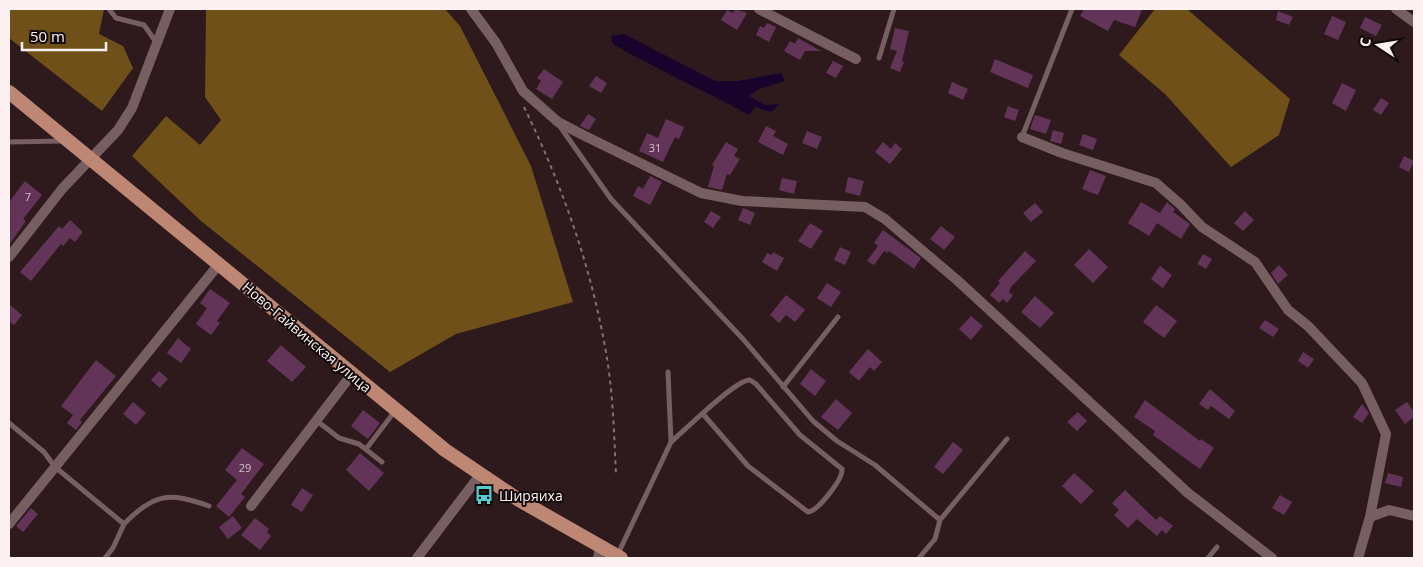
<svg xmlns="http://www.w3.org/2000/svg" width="1423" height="567" viewBox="0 0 1423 567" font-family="'Open Sans',sans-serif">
<rect width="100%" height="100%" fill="#2e1a1d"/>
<path fill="#6e5018" d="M9,9H104L99,34L123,46L133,68L102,111L9,38Z
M206,9H445L460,26L531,166L573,302L456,334L390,372L201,221L132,156L166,116L200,145L221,120L205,97Z
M1155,9H1187L1290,99L1279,135L1231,167L1165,94L1119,55Z"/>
<path fill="#18032d" d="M624,34L715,81H738L781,73L785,81L759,89L749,96L765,105L779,104L771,112L755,107L749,115C704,90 657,70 613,44L611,36Z"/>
<path fill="#623558" d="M735,9L747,13L737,30L721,20L727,10L733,13Z
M1084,9H1142L1135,27L1114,20L1108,31L1080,16Z
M1278,11L1293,17L1289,25L1276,20Z
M1332,16L1346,22L1338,40L1324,34Z
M1365,17L1382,25L1376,36L1360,28Z
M767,23L776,27L769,42L756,35L760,26L764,28Z
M895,28L909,31L902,61L904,62L900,72L890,68L897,51L890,49Z
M798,38L821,51H805L800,60L784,51L790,41L795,44Z
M995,59L1033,75L1028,88L990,72Z
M833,61L843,66L836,78L826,73Z
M544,69L563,82L552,99L536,89L541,81L537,78Z
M596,76L607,83L601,93L589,86Z
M952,82L968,89L963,100L948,93Z
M1342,83L1356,90L1346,111L1332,103Z
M1381,98L1389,103L1381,115L1373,110Z
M1008,106L1019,110L1015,121L1004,117Z
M588,114L596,119L589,130L580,126Z
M1035,115L1051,120L1046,134L1030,129Z
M666,119L684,127L679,139L675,137L663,162L639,151L647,133L658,138Z
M766,126L776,131L773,136L788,144L783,155L758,142Z
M1053,130L1064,133L1061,144L1050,141Z
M807,131L822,137L817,149L802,143Z
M1083,134L1097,139L1093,150L1079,145Z
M726,142L738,149L734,156L740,159L730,175L727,174L722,190L708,187L714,166L712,165Z
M883,142L891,149L895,143L902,149L890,164L875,152Z
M1404,156L1414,161L1409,172L1399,167Z
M1090,170L1106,176L1098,195L1082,189Z
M650,176L662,182L650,205L633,196L638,186L643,189Z
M848,177L864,181L860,196L845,192Z
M782,178L797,181L794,194L779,190Z
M25,181L42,195L23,219L26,221L9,245V202Z
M1141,202L1160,213L1167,202L1175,209L1173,212L1190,224L1181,239L1157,223L1149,236L1128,223Z
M1035,203L1043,212L1031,222L1023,213Z
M743,208L755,213L750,225L738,220Z
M711,211L721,217L713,228L704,222Z
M1245,211L1254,220L1243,231L1234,223Z
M70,220L83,232L75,242L70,238L63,246L61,244L31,281L20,272L59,226L62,229Z
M810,223L823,231L811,249L798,241Z
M941,226L955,237L944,250L930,239Z
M883,230L921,258L914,269L889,251L887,253L884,251L874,265L867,261L878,246L874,243Z
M840,247L851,252L845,265L834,260Z
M1089,249L1108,267L1093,283L1074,265Z
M1025,251L1036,261L1011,287L1009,292L1013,295L1007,303L1003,299L999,303L990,295L1000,283L998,281Z
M773,252L784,258L777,271L762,262L767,253L772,255Z
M1203,254L1212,259L1206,269L1197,264Z
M1279,265L1288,275L1278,284L1271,273Z
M1160,266L1172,275L1163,288L1151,279Z
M827,283L841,292L831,307L817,298Z
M210,289L230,303L217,321L220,323L211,335L196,324L207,308L200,303Z
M786,295L805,310L795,322L786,315L779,323L770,315Z
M1035,296L1054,313L1040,328L1021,312Z
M9,304L22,315L14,325L9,321Z
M1156,305L1177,321L1164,338L1143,322Z
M971,316L983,326L971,340L959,329Z
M1265,320L1279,329L1273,337L1259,328Z
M178,338L191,349L181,363L167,353Z
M281,345L306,367L292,382L267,361Z
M868,349L882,362L874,371L870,367L859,381L849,372Z
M1303,352L1314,359L1308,368L1298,361Z
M96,360L116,376L80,420L82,422L76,430L67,423L73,415L61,406Z
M811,369L826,381L815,396L800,384Z
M159,371L168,379L160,388L151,380Z
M1210,389L1235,411L1229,419L1211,406L1208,410L1199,404Z
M836,399L852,413L838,430L821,417Z
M1145,400L1200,441L1201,439L1214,448L1200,469L1153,435L1155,431L1134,417Z
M133,402L146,413L136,425L123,414Z
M1407,402L1414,412V417L1405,424L1395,410Z
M1362,404L1369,413L1362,423L1353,417Z
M363,410L380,423L368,439L351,426Z
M1078,412L1087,421L1077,431L1067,422Z
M953,442L963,450L943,474L934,467Z
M242,448L264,464L241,494L245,497L229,517L216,506L237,480L225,470Z
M360,453L384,473L369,491L346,470Z
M1074,473L1094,491L1081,504L1062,486Z
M1388,473L1403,477L1401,487L1385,483Z
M302,488L313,495L302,512L291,505Z
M1125,490L1156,520L1160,516L1173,526L1166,534L1162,530L1157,536L1137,519L1128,528L1114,515L1119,510L1112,503Z
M1280,495L1292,502L1284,515L1272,508Z
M31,508L38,514L23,532L16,526Z
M233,516L242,528L228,539L219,527Z
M255,518L269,529L267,532L271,536L260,550L241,535Z"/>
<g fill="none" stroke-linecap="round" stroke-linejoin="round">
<path stroke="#817173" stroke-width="2" stroke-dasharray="4 4" stroke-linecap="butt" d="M524,107C561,183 590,263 605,347C613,389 614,432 616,475"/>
<path stroke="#765e61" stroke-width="5" d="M109,9L116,18L144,25L156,42
M879,58L894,9
M559,125L611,199L743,339L813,421L837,441L875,465L940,520
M1022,137L1072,9
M9,142L63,141
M783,387L838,317
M317,421L339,438L359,444L382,462
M9,423L44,452L55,467L124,524L113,548L105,558
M671,442C685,430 736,379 750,380L756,384L800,435L842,469C843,479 818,511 808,512L748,466L703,414
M366,449L395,411
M124,524C154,493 169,492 209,506
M617,556L671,442L668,372
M919,558L935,539L940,520L1007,439
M1208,558L1217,547"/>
<path stroke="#765e61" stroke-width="10" d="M471,9L496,43L523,91L558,122L583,135L701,193L742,201L865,207L885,219L957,280L1188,493L1272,558
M759,9L856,59
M1396,9L1414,22
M1022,137L1062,153L1156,183L1180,204L1202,227L1255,262L1288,310L1308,326L1362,383L1386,434L1370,517L1358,558
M9,257L62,189L118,130L132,108L170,9
M251,506L352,374
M1370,517L1389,510L1414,516
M9,524L219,264
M417,558L480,475
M598,558L600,548"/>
<path stroke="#bd8774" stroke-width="14" d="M9,92L445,450L519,500L621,558"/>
</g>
<defs>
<g id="bus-bare" transform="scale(1.5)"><path d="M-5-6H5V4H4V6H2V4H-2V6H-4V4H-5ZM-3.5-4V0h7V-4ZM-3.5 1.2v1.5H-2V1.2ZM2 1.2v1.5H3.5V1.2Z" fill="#52ccd0" stroke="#100809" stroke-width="2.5" paint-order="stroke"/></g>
</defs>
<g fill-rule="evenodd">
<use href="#bus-bare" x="484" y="495"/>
</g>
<g text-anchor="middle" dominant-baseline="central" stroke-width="4" stroke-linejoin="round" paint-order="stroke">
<g font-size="11" fill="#d6c2cc">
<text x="655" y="147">31</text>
<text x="28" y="196">7</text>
<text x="245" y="467">29</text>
</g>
<g font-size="14" fill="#fdf1f2" stroke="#100809">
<text transform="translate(307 337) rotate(40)">Ново-Гайвинская улица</text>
</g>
<g font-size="14" fill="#fdf1f2" stroke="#100809" text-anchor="start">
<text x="499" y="495">Ширяиха</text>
</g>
</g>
<rect width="1423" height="567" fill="none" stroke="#fdf1f2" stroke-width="20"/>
<g transform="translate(1378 45) rotate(282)" stroke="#100809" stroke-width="4" paint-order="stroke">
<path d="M0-4L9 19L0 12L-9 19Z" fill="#fdf1f2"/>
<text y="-8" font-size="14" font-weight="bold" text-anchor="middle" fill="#fdf1f2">С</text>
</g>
<path d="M22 42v8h84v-8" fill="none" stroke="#fdf1f2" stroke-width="2.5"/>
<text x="30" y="42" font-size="15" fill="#fdf1f2" stroke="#100809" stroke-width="4" paint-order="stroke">50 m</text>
</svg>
